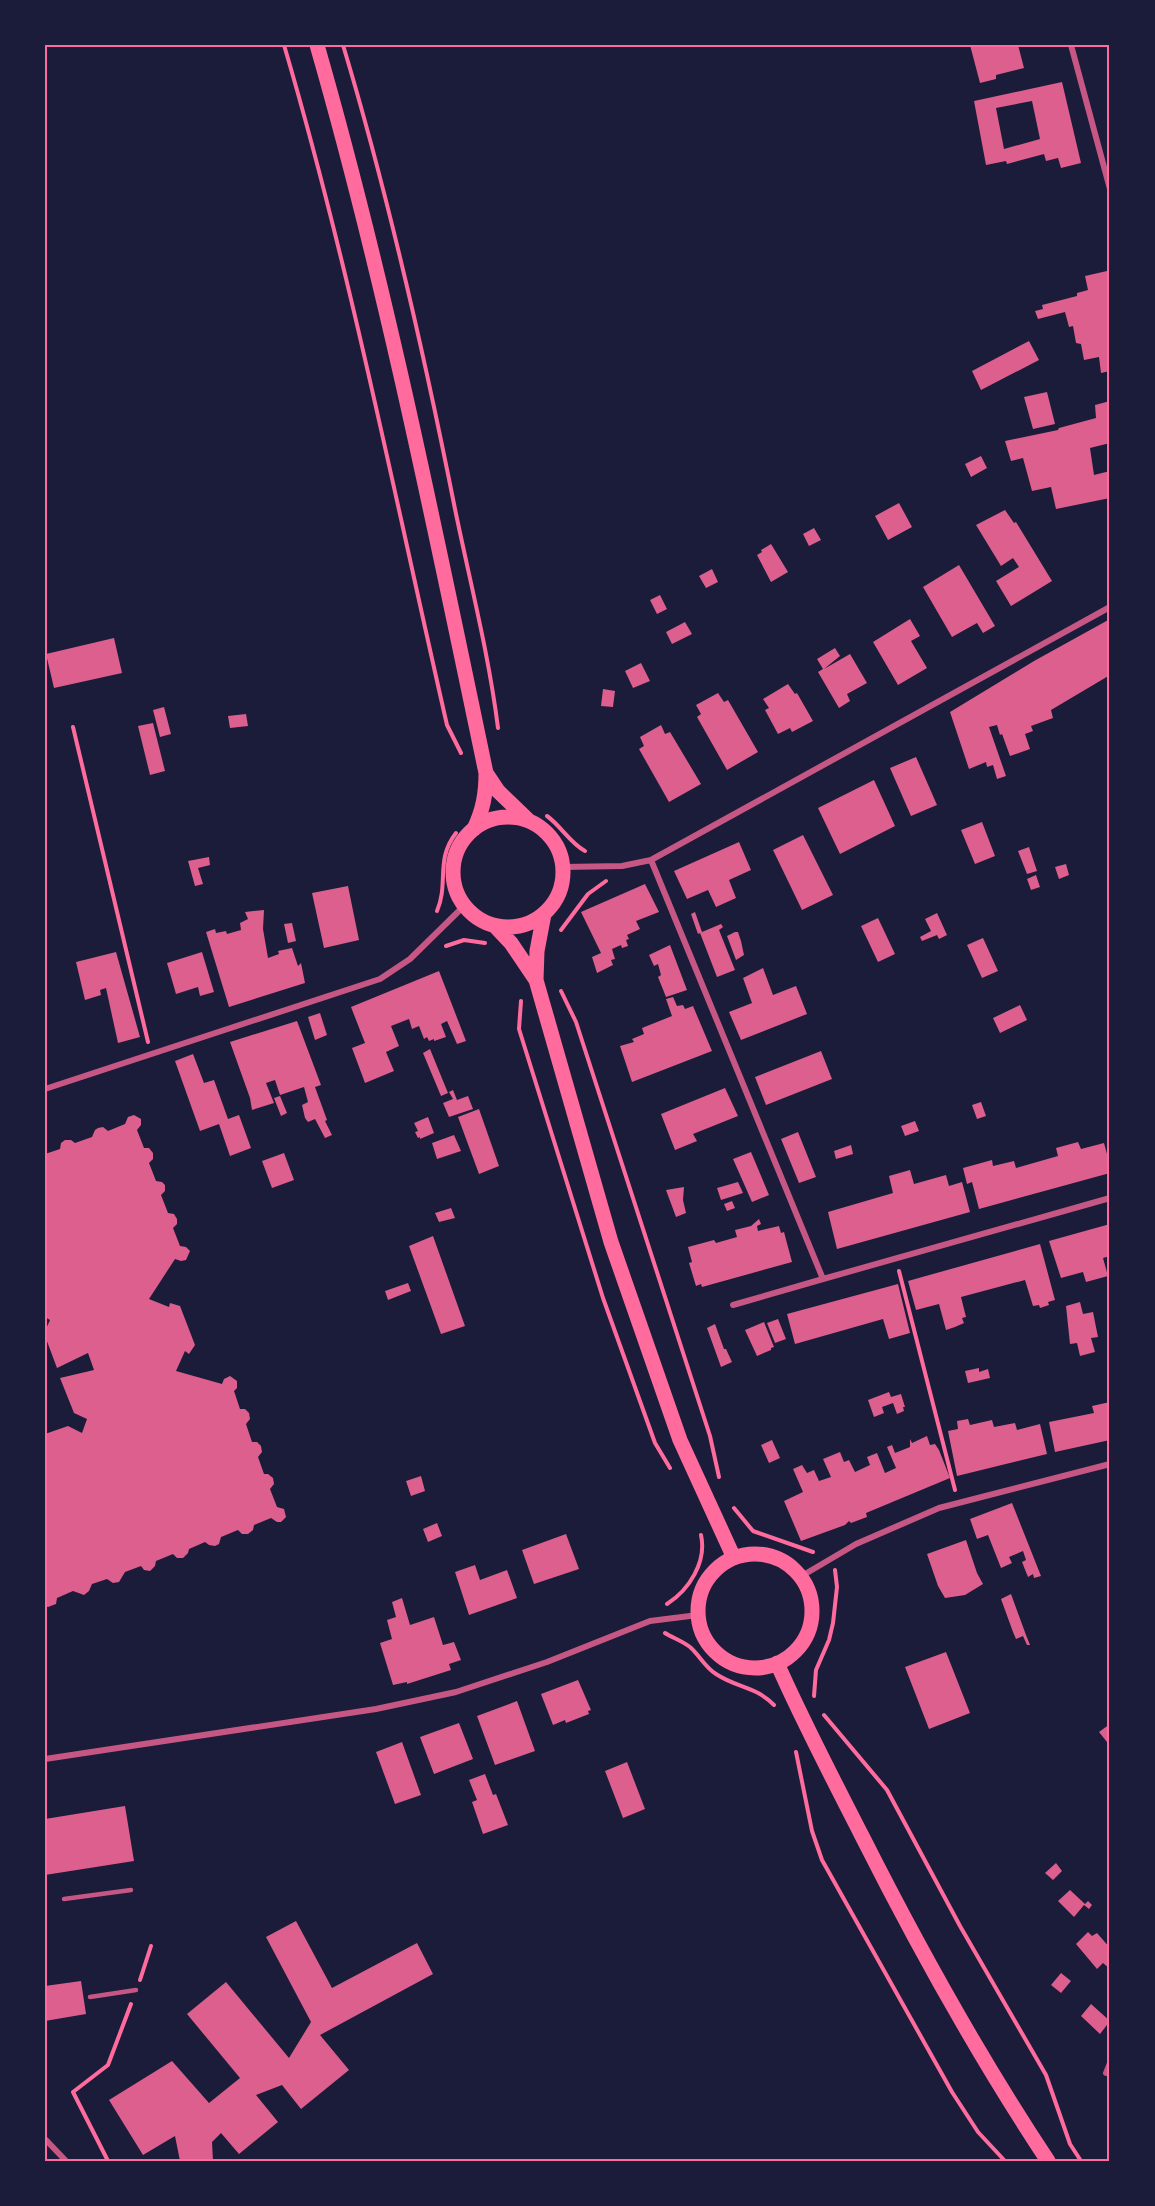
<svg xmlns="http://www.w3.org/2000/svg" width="1155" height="2206" viewBox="0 0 1155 2206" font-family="Commissioner,sans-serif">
<rect width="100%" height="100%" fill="#1b1b3a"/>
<path fill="#dd5f8e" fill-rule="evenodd" d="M970,45H1018L1024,68L996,75V79L980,83Z
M1062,82L1081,163L1061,168L1058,158L1046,161L1044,154L1007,164L1006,161L986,165L974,101ZM1032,101L1040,139L1004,149L996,108Z
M1107,271L1110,283V371L1101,373L1099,357L1084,360L1081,344L1076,343L1073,326L1069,327L1065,312L1038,319L1035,311L1043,309L1042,305L1077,296V293L1088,290L1085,276Z
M1029,341L1039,360L981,390L972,371Z
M1047,392L1055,424L1033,429L1024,397Z
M1110,401V443L1090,448L1094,475L1110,471V498L1056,509L1051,487L1032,491L1023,458L1011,461L1005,441L1058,430L1059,428L1096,418L1095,405Z
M981,456L987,468L971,477L965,464Z
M899,503L912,527L888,540L875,516Z
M1005,510L1014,523L1016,522L1052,581L1011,606L996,581L1019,567L1013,558L1001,566L976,525Z
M814,528L821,540L809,546L803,534Z
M771,544L788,572L771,582L757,555L762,552L761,550Z
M959,565L995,626L983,633L977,623L952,637L923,587Z
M712,569L718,582L706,588L699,576Z
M660,595L667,609L657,614L650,600Z
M910,619L920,636L911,641L927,668L898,685L873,642Z
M1110,619V675L1051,710L1053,718L1031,726L1033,731L1025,734L1030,749L1010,756L1002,734L1000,735L997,725L989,727L1006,776L997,779L993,765L987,767L986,762L969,769L950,712L1034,661Z
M685,622L692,634L672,644L666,632Z
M114,638L122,673L54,688L46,654Z
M835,648L840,656L824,669L850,654L867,683L847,694L850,701L839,708L818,672L823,669L817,659Z
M641,663L650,681L633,688L625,671Z
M788,684L795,694L797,693L813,721L792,732L790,728L778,734L765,710L769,708L763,699Z
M603,689L615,691L613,707L601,706Z
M718,693L724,702L728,700L758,752L727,770L697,717L701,714L696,705Z
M164,707L171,734L160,737L153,710Z
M246,714L248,726L230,728L228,716Z
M153,723L165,771L150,775L138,726Z
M661,725L665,734L670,732L701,784L669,802L639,749L644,746L640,737Z
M916,757L937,805L911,816L890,768Z
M874,780L895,826L840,854L818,808Z
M982,822L995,856L975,864L961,830Z
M803,835L833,895L802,910L773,850Z
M739,842L751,870L729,880L736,898L716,907L708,890L687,899L674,871Z
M1029,847L1037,871L1027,874L1018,851Z
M209,857L210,865L198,868L203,884L195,886L188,861Z
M1066,864L1069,875L1059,879L1055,867Z
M1036,875L1040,887L1031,890L1027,879Z
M645,884L659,912L636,921L640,929L627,935L629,939L626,940L628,946L622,948L621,945L612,949L615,959L611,960L613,965L597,973L592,957L601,953L581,912Z
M348,886L359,940L324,948L312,893Z
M264,910L263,929L268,958L279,954L278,951L292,948L298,966L301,963L305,983L229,1007L206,932L215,929L216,933L226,931L227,934L241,930L240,923L248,919L245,912Z
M695,912L702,932L721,924L723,927L719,930L735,970L717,977L700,933L698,934L691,914Z
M937,913L947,935L939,939L937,935L922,941L920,937L931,931L925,919Z
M878,918L895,954L878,962L861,926Z
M292,923L296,941L288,943L284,924Z
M735,932H738L741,941L744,955L736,960L727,936Z
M983,938L998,971L982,978L967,945Z
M670,945L687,990L666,997L658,977L661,975L658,964L654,966L649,955Z
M116,952L140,1037L118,1043L106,988L100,990L101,995L85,1000L76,962Z
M202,952L214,992L200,996L198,987L176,994L167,963Z
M763,968L773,995L796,986L807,1014L741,1040L729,1012L752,1003L743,978Z
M439,971L466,1041L457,1044L447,1021L441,1024L446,1037L434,1041V1039L429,1041L427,1037L424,1039L419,1026L412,1029L409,1019L391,1026L399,1046L386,1052L394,1071L365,1083L352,1048L365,1043L351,1007Z
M673,997L677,1006L683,1005L685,1009L693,1006L712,1051L632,1082L620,1046L634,1042L632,1039L644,1034L642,1028L672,1016L666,999Z
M1020,1005L1027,1020L1000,1033L993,1018Z
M320,1013L327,1035L315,1040L308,1017Z
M297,1021L321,1085L315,1087L327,1120L325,1121L332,1135L325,1138L315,1119L308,1122L305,1118L302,1105L308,1102L304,1087L280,1095L275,1080L266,1083L274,1103L252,1110L250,1098L230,1042Z
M430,1049L448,1093L441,1096L423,1053Z
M821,1051L832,1079L766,1105L755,1077Z
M193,1054L204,1083L214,1080L228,1119L239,1115L251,1148L230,1156L219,1124L200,1131L175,1061Z
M725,1088L738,1116L693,1134L697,1141L675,1150L661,1114Z
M453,1090L457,1100L468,1096L473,1109L449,1117L443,1103L453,1099L449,1092Z
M280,1096L287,1113L281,1116L274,1098Z
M981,1102L986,1116L977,1119L972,1105Z
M479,1109L499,1166L479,1174L458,1117Z
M134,1115L141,1119V1125L137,1130L144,1148H149L153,1153V1159L149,1163L156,1181L162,1182L165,1185V1191L161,1195L168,1213L174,1214L177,1219V1224L173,1228L180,1246L186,1247L190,1251L186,1260L181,1261L175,1259L149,1299L169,1307L170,1303L180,1306L195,1345L189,1354L185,1351L176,1371L222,1384L224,1379L230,1376L237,1381V1388L234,1391L240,1409H245L249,1413L250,1419L246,1424L252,1442H257L261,1446L262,1452L258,1457L264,1474H268L273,1478L274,1484L270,1489L277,1507L284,1509L286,1517L281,1522H277L271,1518L254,1525L253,1530L248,1534H242L238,1530L221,1537L219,1544L215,1546L209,1545L205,1542L189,1549L188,1553L183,1558H177L173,1554L156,1561L155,1566L150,1571L144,1570L141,1566L125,1572L119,1582L113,1583L107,1579L92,1584L89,1591L84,1595L73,1591L57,1598L56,1604L48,1607L45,1606V1434L68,1426L82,1433L87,1419L74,1413L60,1378L94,1370L88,1353L57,1368L45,1336V1331L50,1320L45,1317V1154L60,1149L61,1143L65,1140H71L75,1143L92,1137L95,1130L98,1128L103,1127L108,1131L125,1124L128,1117Z
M428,1117L434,1133L420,1139V1137L418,1138L415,1132L418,1131L414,1123Z
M915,1121L919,1131L905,1136L901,1126Z
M798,1132L816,1177L799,1183L781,1139Z
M454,1135L461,1151L437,1159L432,1143Z
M1078,1142L1081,1149L1104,1143L1110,1165V1173L979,1209L972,1182L967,1184L963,1168L992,1160L993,1166L1014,1161L1016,1168L1058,1156L1056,1148Z
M851,1145L853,1154L836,1159L834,1151Z
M751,1152L769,1195L752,1202L733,1159Z
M284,1153L294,1180L272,1188L262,1161Z
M910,1170L914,1184L946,1175L949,1186L962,1182L970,1212L837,1249L828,1212L893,1193L889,1176Z
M738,1182L743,1193L721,1200L717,1188Z
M684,1187L683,1200L686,1213L676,1217L666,1190Z
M732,1201L735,1208L727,1211L724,1204Z
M451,1208L455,1218L439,1222L435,1213Z
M759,1219L761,1224L757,1226L758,1231L779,1226L781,1233L784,1232L792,1262L702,1287L701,1284L696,1286L689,1263L692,1262L688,1247L714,1240L716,1243L737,1237L735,1230L751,1226Z
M1110,1224V1256L1103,1258L1108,1276L1086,1282L1083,1272L1061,1278L1049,1241Z
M433,1236L465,1326L441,1334L409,1246Z
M1040,1244L1055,1300L1048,1302L1049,1305L1040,1308L1039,1305L1033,1306L1025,1280L961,1297L966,1317L962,1318L964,1323L955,1327L946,1330L939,1304L916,1310L908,1281Z
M408,1283L411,1291L388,1300L385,1291Z
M898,1284L910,1333L889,1339L883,1319L795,1344L787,1314Z
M1080,1302L1083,1314L1093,1312L1098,1337L1091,1338L1095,1352L1080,1356L1077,1343L1070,1344L1066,1306Z
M778,1319L786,1339L775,1343L767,1323Z
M764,1322L774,1347L771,1348V1350L757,1356L745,1330Z
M715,1324L724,1349H726L732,1362L721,1367L707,1328Z
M979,1368V1372L988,1369L990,1378L968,1383L965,1371Z
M889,1392L891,1397L901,1394L905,1407H903L904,1411L897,1414L893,1403L882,1407L884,1413L874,1417L868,1400Z
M1110,1402V1440L1055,1452L1049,1422L1094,1413L1092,1406Z
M968,1419L970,1425L992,1420L994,1427L1015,1423L1017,1430L1040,1424L1047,1454L957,1476L948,1431L958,1429L957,1421Z
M927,1436L930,1445L935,1444L939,1450L950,1478L866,1513L867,1517L851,1523L849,1521L845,1525L801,1541L784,1501L803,1492L793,1469L802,1465L807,1473L814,1470L819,1481L831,1477L823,1459L840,1452L844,1462L849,1460L855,1472L870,1465L867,1457L877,1453L885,1473L896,1468L887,1447L892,1445L895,1453L910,1447V1439L912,1443Z
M772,1440L780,1458L769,1463L761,1445Z
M421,1476L425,1491L411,1496L406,1481Z
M1012,1503L1041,1576L1034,1578L1033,1574L1028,1577L1022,1562L1026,1560L1023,1551L1009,1557L1012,1563L1001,1568L988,1535L977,1539L970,1519Z
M437,1523L442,1536L428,1542L423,1529Z
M566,1534L579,1569L534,1584L522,1550Z
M966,1540L977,1573L983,1584L965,1595L945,1598L938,1586L927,1554Z
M475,1565L480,1580L507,1570L517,1598L469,1615L455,1572Z
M1011,1594L1026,1635L1030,1645H1027L1023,1636L1016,1639L1013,1632L1001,1599Z
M402,1598L410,1625L434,1617L443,1645L454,1642L461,1660L449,1664L451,1670L407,1684V1682L393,1685L380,1643L392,1639L387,1620L396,1617L392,1602Z
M946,1652L970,1713L929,1729L905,1667Z
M578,1680L591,1710L588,1711L589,1714L566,1723L565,1720L553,1725L541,1694Z
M517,1701L535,1751L495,1765L477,1716Z
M459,1723L473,1759L434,1774L420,1737Z
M1110,1724V1742H1107L1099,1732Z
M402,1742L421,1795L395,1804L376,1752Z
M627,1762L645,1809L623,1818L605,1771Z
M485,1774L493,1795L496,1794L508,1825L483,1834L472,1802L477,1800L469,1780Z
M125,1806L134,1861L45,1875V1819Z
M1056,1863L1062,1871L1053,1880L1045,1873Z
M1070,1890L1085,1904L1088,1901L1092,1905L1089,1909L1084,1905L1074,1917L1058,1901Z
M296,1921L332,1988L417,1943L433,1974L320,2035L349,2070L301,2109L282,2085L256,2095L278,2122L239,2154L221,2133L212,2142L213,2161H180L175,2136L143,2155L109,2100L172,2061L209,2103L240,2078L187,2014L226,1982L289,2058L311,2022L266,1937Z
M1088,1932L1092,1936L1097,1933L1110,1948V1969L1103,1963L1097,1969L1076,1944Z
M1061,1973L1071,1981L1061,1993L1051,1985Z
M81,1981L86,2014L45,2021V1986Z
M1091,2004L1110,2021L1100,2034L1081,2016Z"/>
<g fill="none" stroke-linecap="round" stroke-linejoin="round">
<path stroke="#ff6b9d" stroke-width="4" d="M284,45C350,269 395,498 447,725L461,753
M343,45C389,198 424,353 455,509C470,582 489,655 498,728
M73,727L148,1042
M547,816C561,826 570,843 585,851
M437,911C449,883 435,860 456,833
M561,930L588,894L606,881
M446,946L464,940L485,943
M561,991L576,1022L710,1436L719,1477
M521,1001L519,1029L603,1298L655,1443L670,1468
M899,1271L955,1490
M734,1508L753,1531L813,1552
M667,1604C689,1590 707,1562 701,1535
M665,1633C673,1638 682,1641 690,1647C700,1656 705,1667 716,1674C737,1688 755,1686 774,1705
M814,1696L816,1670L829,1640L833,1623L837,1587L835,1570
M824,1715L887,1790L960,1926L1046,2075L1070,2144L1081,2161
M796,1752L812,1831L822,1860L952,2092L978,2132L1005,2161
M140,1980L151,1946
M108,2161L73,2092L108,2065L131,2004"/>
<path stroke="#c65784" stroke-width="4.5" d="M64,1899L131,1890
M90,1997L136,1990"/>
<path stroke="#c65784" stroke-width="6" d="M1071,45L1110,189
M651,860L823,1279L1110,1198
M563,867L622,866L651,860L1110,607
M45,1089L380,979L410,959L465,905
M733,1305L823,1279
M800,1577L856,1544L939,1508L1110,1464
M45,1759L376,1709L456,1692L547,1662L650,1621L698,1615
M1106,2073L1110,2063
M45,2139L66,2161"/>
<path stroke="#ff6b9d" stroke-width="15" d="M317,45C386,285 435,530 486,773C486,794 483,810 474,829
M486,773L498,791L528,820
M453 872a55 55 0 1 1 110 0a55 55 0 1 1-110 0Z
M494,925L511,943L536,980L611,1242L680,1440L734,1558
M536,980L537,951L544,914
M698 1611a57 57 0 1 1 114 0a57 57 0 1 1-114 0Z
M777,1663C803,1722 833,1779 862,1836C918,1947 979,2057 1048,2161"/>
</g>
<rect width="1155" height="2206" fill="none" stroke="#1b1b3a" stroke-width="93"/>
<rect x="46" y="46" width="1062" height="2114" fill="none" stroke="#ff6b9d" stroke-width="2"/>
</svg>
